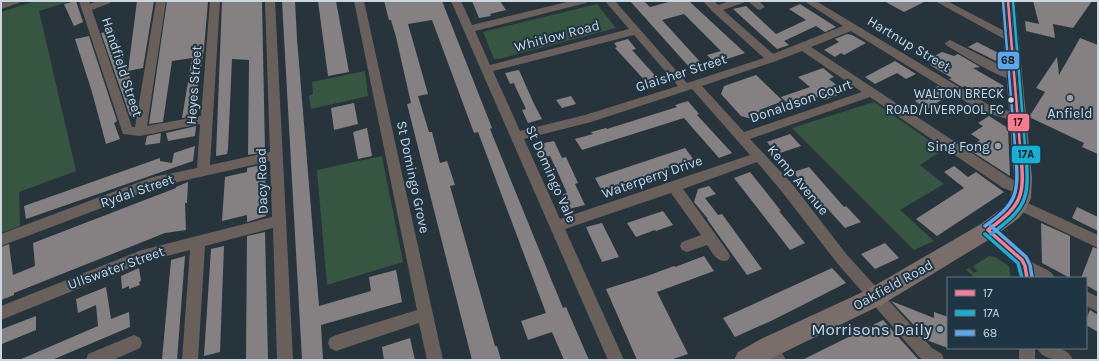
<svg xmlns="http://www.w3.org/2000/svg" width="1099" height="361" viewBox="0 0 1099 361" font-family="Karla,sans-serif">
<rect width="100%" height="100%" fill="#28343c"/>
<path fill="#365641" d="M36,1H71L39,11L76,171L19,192L20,226L1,233V12Z
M597,4L616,28L499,59H494L483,32Z
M365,71L368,96L311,109L309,96L313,94L312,82Z
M874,102L943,150L920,165L944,184L900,210L934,241L914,250L792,128Z
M382,156L403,262L327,285L317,170Z
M989,256L995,257L1009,266L1011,278H975L966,270L969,268L974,273L977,271L973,266Z"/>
<path fill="#858182" d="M76,1L83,22L74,26L64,4Z
M137,1H154L143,68L128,71Z
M167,1H208L204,49L196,96L198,95L195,116L182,118L192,58L172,61L163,122L149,124Z
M222,1H262L265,152L248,155L249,60L232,59L228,149L227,154L216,156Z
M282,1H295L297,39L319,306L371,291L369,277L396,270L402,302L321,325L323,360H302Z
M318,1H336L349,72L328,76Z
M384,1H442L492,128L490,129L549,274L563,308L566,307L589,360H564L552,332L528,340L521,321L546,313L478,132L474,133L432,20L408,24L428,94L418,96L429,132H432L440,163L447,161L455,185L450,186L495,346H497L501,360H472L407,104L411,103L396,37L391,20H389Z
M472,1H500L506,10L490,14L491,16L479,18Z
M630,1H644L650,7L672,1H689L745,53L715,63L707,55L721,51L684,14L662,20L703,65L691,69Z
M884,1H926L904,12Z
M1033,1H1092L1073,28L1053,24L1055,38L1026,31L1025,21L1039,24Z
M800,4L836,27L825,32L816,26L784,41L789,45L777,49L733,9L746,6L776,34L806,20L789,9Z
M114,31L134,89H132L136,110V114L130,116L101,33Z
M847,34L852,35L866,43L844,55L841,53L835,57L824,50L839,42L835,39Z
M89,36L117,121L114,123L120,139L106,144L92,92L75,39Z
M1080,38L1098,45V154L1082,147L1084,143L1029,117L1045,92L1036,88L1057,57L1059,75Z
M628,39L636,49L632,50L661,82L649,85L615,48L617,47L614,43Z
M977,42L1004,56V65L968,47Z
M942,52L954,56L958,54L980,67L973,68L1004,86L985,98L965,86L962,87L949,79L952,78L930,65L937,61L931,58Z
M895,61L916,74L906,79L897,73L875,84L865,77Z
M823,68L834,77L829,79L845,92L825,100L820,96L790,106L781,97L810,87L798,77Z
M519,70L534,104L542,119L528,123L522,110L526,109L515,86L514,83L510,84L505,73Z
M756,75L783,101L759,110L765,116L755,120L741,116L721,94L724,86Z
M938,86L951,94L927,109L915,101Z
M571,96L576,104L562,108L556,100Z
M688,101L699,114L697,115L732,153L719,158L684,118L582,150L575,139L593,134L591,132L606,128L607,129L677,107L675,105Z
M354,103L358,124L334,130L331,108Z
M989,116L1008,128L1010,176L968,149L980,140L971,134L983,126L978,123Z
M196,126L195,136L168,141L166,133Z
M367,128L372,156L358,159L353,132Z
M161,133L160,143L145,145L147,136Z
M790,134L801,146L777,154L767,142Z
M554,141L562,158L566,157L578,183L575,184L585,205L569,209L563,194L567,193L558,173L550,156L545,157L539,144Z
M195,146L193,161L26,219L24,206L160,158V161L172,163L174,153Z
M685,148L694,160L602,191L595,178Z
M265,164L266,216L247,222V215L222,221L225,177L247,172V168Z
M954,166L968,177L976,172L1004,192L937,236L916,219L964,188L944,172Z
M809,167L844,207L846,206L861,222L845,228L827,208L825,209L793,172Z
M750,172L781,211H779L805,243L790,250L734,178Z
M188,182L187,203H185L186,230L165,233L14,293V295L1,300V247L9,244L13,275L35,266L33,243L176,188V187Z
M709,186L716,194L705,198L718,215L722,214L762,269L747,275L707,219H708L694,202L698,189Z
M1077,207L1098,217V231L1072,218Z
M663,211L673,225L656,231L655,230L636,237L627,223Z
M602,223L619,257L602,262L586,227Z
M1041,223L1070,236V278L1042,263Z
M265,232L268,360H246L247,236Z
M885,243L899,258L875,269L861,254Z
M224,246L220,352L204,356L211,249Z
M1093,247L1098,249V292L1086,285V278H1081Z
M185,256L177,360H162L171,260Z
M704,256L714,271L657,292L688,354L670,360H637L606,289L647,276L674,266L675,267Z
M139,268L141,281L139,282L140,285L129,289V286L122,289L121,276Z
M832,268L846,283L773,320L735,337L723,318Z
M106,287L111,319L129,312L130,327L52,360H19L98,326L96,305L78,313L76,299Z
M891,301L934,318V312L948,317V348L929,341Z
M1090,310L1098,315V332L1086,325V319Z
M36,316V330L2,344V329Z
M883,320L919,360H802Z
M410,338L415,360H384L382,347Z"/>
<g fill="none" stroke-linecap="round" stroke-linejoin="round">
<path fill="#69605c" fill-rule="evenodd" d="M6,1H21L19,3L1,9V3Z
M79,1H89L90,4L98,1H112L110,3L92,10L132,127H135L156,1H166L147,126L201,116L210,1H220L210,165L270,152L265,1H275L293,360H277L273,228L205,246L198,360H182L190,250L144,262L1,320V306L142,250L272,217L270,161L160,186L1,246V234L153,177L197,168L200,124L140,136L123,134Z
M354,1H364L443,360H427L419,323L336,351L330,348L328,343L330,338L336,335L417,310Z
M451,1H461L472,25L571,1H588L586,3L475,31L490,65L629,29L605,1H615L687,83L764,58L712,11L703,1H714L718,5L730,1H745L743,3L723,10L773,54L843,26L804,1H816L989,105L1021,115L1023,118L1021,121L1017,122L981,111L851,31L811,47L1013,180L1027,186L1029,190L1027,194L1022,195L1003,188L870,97L750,139L793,185L847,255L932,348L942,354L944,360H923L920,358L837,263L783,193L757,162L683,189L728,252L730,256L728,260C717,264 713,253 707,245L687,252L682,250L680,246L682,242L701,235L671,193L565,229L624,360H608ZM634,35L678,86L585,115L520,131L493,71ZM802,51L862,92L744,132L702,86L776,61ZM692,89L750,155L560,219L524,139L591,122Z
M748,1H759L765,7L760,10L757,9Z
M935,1H947L1014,36L1015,38L1010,41L1006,40Z
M950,40L1018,74L1020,77L1018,80C1006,83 959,53 946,45L945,43Z
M1019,199L1098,235V248L1014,208L1012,204L1014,200Z
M988,224L993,226L1027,256C1033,268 1050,266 1055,278H1020L1017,264L983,234L981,230L983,226Z
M1086,291L1098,297V312L1086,306Z
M134,335L140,338L142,343L140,348L113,360H86L88,354Z
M769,339L775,342L786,360H769L761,347L763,342Z
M1019,348H1035V360H1019Z
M1037,348C1050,348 1067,345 1073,360C1060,360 1043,361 1037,348Z"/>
<path fill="#7a6e6a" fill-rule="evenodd" d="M1001,1H1015L1032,178L1031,198L1026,209L1019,218L995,236L883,304L768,360H734L738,352L761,339L867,290L981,224L1005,206L1010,200L1014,178Z"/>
<g stroke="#203544" stroke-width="5">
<path id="bus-1-far1" d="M1008,1L1021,158"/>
</g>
<g stroke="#203544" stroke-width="6">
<path id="bus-1" d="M988,230C1021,206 1025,197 1021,157
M988,230L1022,260L1025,266L1027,278"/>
</g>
<g stroke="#203544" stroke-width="5">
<path id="bus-2-far1" d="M1013,1L1026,158"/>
</g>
<g stroke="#203544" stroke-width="6">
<path id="bus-2" d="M985,234L1018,263L1022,278
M991,234C1025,209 1030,200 1026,157"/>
</g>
<g stroke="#203544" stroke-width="5">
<path id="bus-3-far1" d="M1003,1L1016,158"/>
</g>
<g stroke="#203544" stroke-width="6">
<path id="bus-3" d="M985,226C1016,204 1019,195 1016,157
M991,226L1026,257L1030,265L1032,277"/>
</g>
<use href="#bus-1-far1" stroke="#fe7a93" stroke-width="2.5"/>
<use href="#bus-1" stroke="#fe7a93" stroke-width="3.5"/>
<use href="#bus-2-far1" stroke="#13b2d5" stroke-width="2.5"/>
<use href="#bus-2" stroke="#13b2d5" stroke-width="3.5"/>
<use href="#bus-3-far1" stroke="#5aa8eb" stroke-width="2.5"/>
<use href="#bus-3" stroke="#5aa8eb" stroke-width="3.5"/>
</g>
<g fill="#919ea7" stroke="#203544" stroke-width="1.5">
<circle cx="1070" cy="98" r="4"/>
<circle cx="998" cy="146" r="4"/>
<circle cx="940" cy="329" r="4"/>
</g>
<circle fill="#cad7e0" stroke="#203544" stroke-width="1.5" cx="1011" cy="100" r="3.5"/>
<g text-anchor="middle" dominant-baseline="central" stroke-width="4" stroke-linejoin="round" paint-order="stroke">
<g font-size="13" fill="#cad7e0" stroke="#203544" text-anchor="end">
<text x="1004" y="93">WALTON BRECK<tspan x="1004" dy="16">ROAD/LIVERPOOL FC</tspan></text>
</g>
<g font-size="14" fill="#cad7e0" stroke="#203544">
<text transform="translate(557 36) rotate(-15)">Whitlow Road</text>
<text transform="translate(909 44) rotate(31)">Hartnup Street</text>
<text transform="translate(122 67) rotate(72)">Handfield Street</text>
<text transform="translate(681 73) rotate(-18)">Glaisher Street</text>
<text transform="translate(194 85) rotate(-86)">Heyes Street</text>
<text transform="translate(801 101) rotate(-19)">Donaldson Court</text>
<text transform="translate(551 174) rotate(66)">St Domingo Vale</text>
<text transform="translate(413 177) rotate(78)">St Domingo Grove</text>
<text transform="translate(652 177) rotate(-19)">Waterperry Drive</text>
<text transform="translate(798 180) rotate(50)">Kemp Avenue</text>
<text transform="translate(262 181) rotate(-92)">Dacy Road</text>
<text transform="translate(137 191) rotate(-19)">Rydal Street</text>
<text transform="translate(116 268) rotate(-20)">Ullswater Street</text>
<text transform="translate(893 285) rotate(-29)">Oakfield Road</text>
</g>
<g font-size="14" fill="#cad7e0" stroke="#203544">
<text x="1070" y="113">Anfield</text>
<text x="990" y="146" text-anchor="end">Sing Fong</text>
</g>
<g font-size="17" fill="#cad7e0" stroke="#203544" text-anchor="end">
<text x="932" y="329">Morrisons Daily</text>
</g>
</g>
<g stroke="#203544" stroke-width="1.5">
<rect x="997" y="51" width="23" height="19" rx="4" fill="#5aa8eb"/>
<rect x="1007" y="113" width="23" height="19" rx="4" fill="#fe7a93"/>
<rect x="1011" y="145" width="30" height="19" rx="4" fill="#13b2d5"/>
</g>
<g font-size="11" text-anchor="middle" font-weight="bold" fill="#111">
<text x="1008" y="64">68</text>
<text x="1018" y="126">17</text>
<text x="1026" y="158">17A</text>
</g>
<rect width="1099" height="361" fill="none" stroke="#cad7e0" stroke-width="4"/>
<rect x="947" y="277" width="140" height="72" fill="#203544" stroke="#647682"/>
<rect x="955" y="290" width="20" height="6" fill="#fe7a93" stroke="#647682"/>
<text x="983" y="297" font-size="12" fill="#cad7e0">17</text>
<rect x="955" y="310" width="20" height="6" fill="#13b2d5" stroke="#647682"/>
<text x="983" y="317" font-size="12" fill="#cad7e0">17A</text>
<rect x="955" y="330" width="20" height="6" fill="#5aa8eb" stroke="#647682"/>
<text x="983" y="337" font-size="12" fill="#cad7e0">68</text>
</svg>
